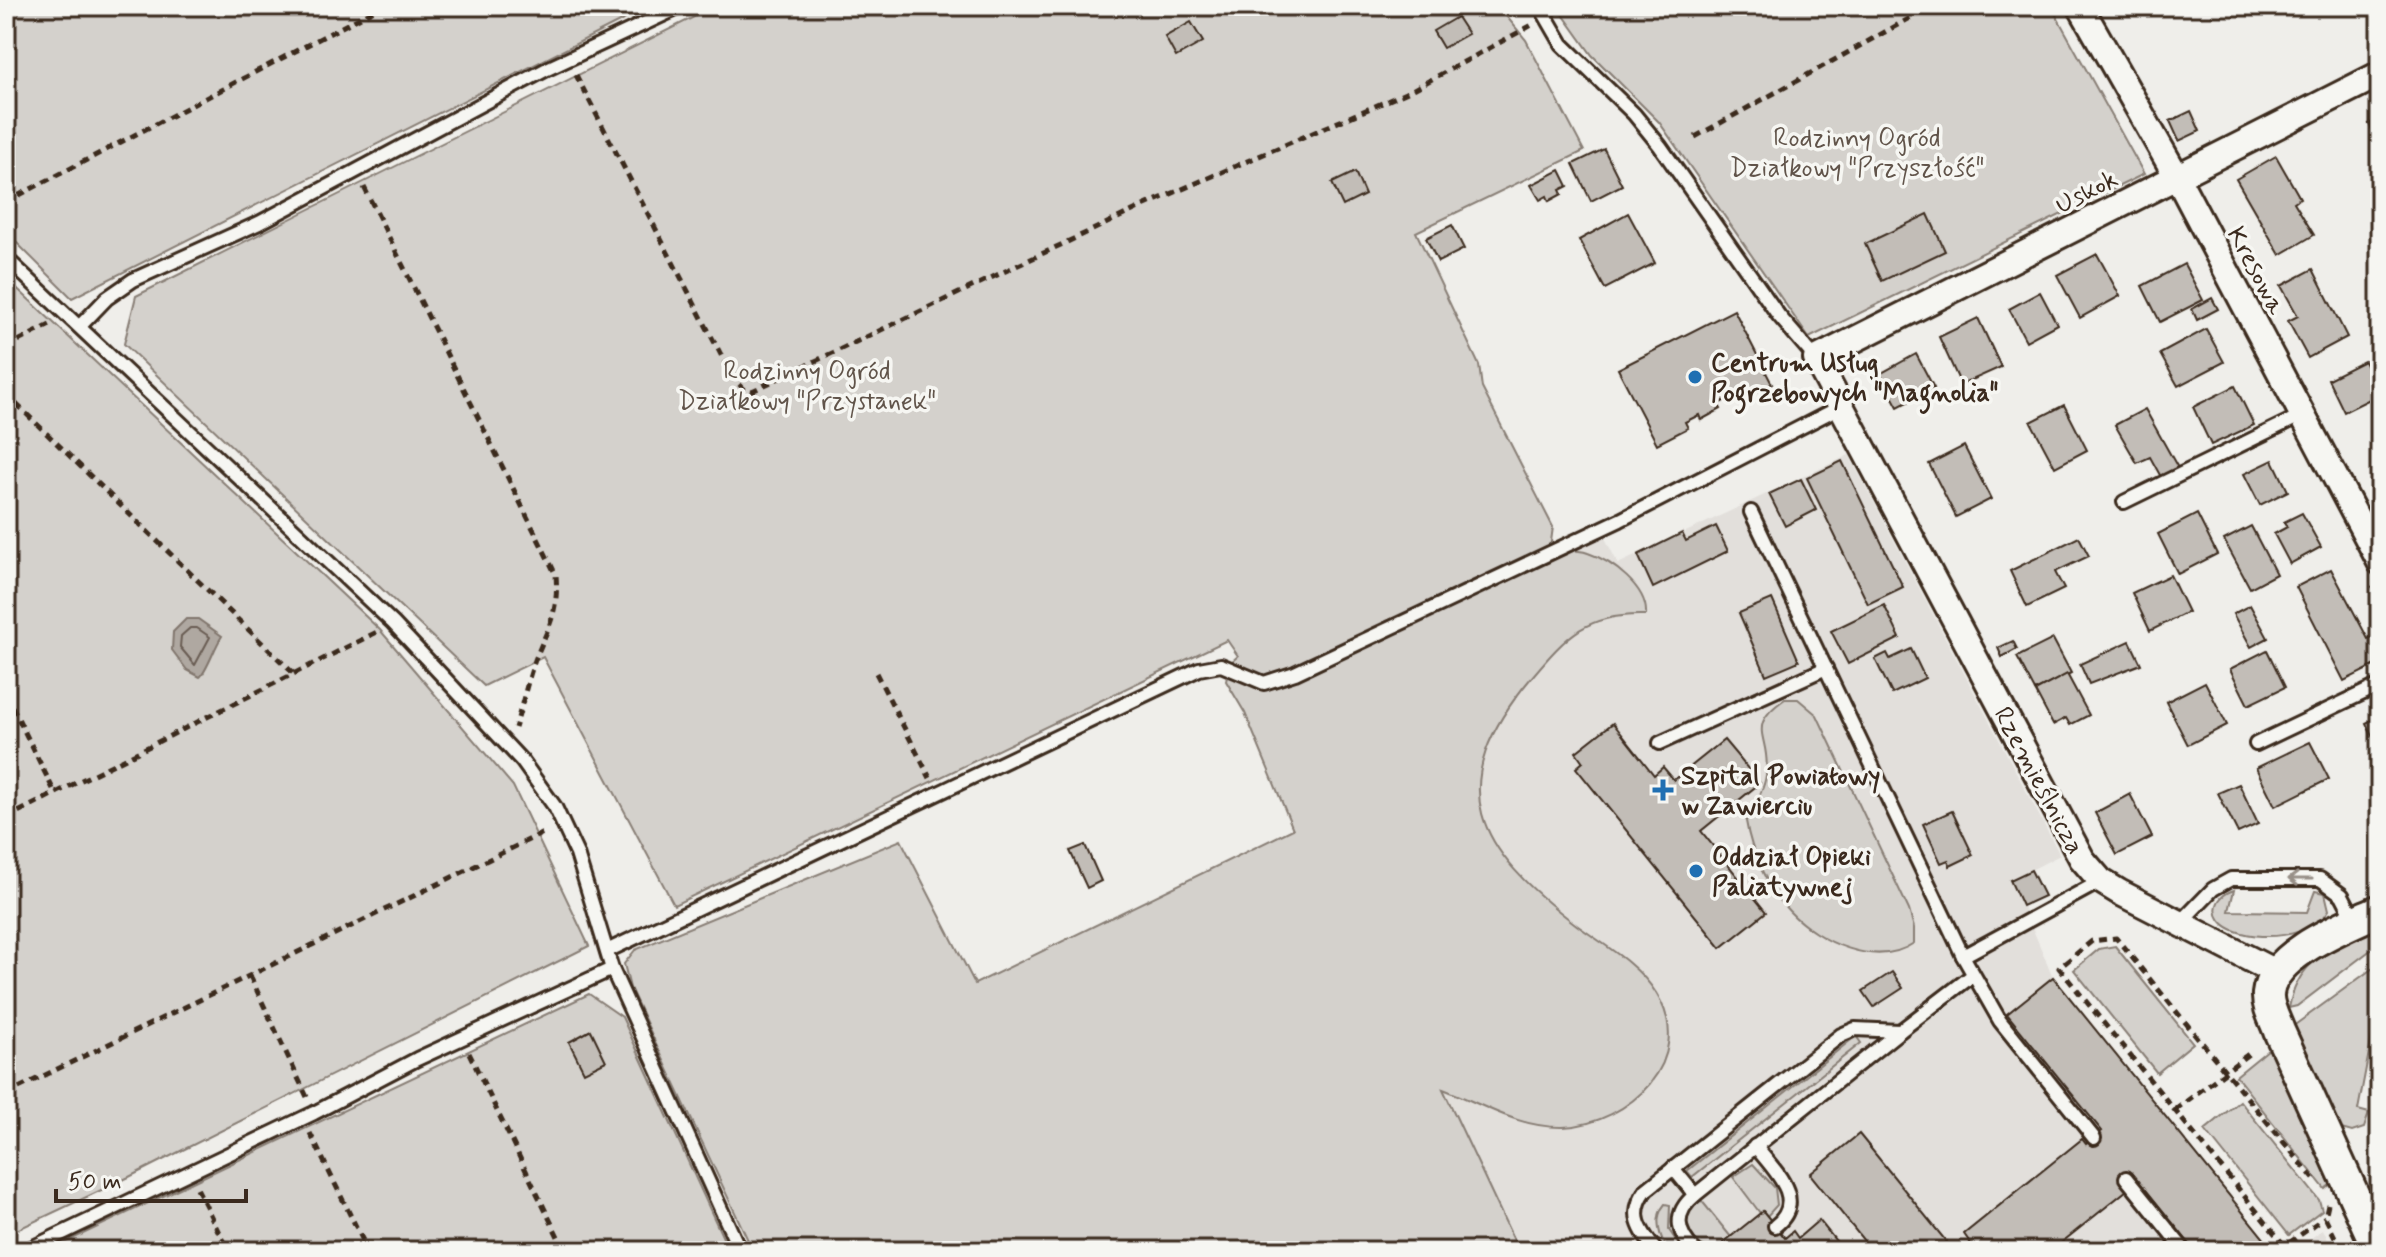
<svg xmlns="http://www.w3.org/2000/svg" width="2386" height="1257" viewBox="0 0 2386 1257" font-family="Mynerve,sans-serif">
  <style>
    .built { fill: #e2dfdb }
    .green { fill: #d4d1cc; stroke: #887e75; stroke-width: 2 }
    .water { fill: #afa8a1; stroke: #81766d; stroke-width: 2 }
    .lines { fill: none; stroke-linecap: round; stroke-linejoin: round }
    .shore { stroke: #695c52; stroke-width: 2 }
    .building { fill: #c2bdb7; stroke: #3b2a1e; stroke-width: 2 }
    .service-casing { stroke: #3b2a1e; stroke-width: 18 }
    .minor-casing { stroke: #3b2a1e; stroke-width: 30 }
    .tertiary-casing { stroke: #3b2a1e; stroke-width: 36 }
    .path { stroke: #3b2a1e; stroke-width: 5; stroke-dasharray: 8 6; stroke-linecap: butt }
    .service { stroke: #f6f6f2; stroke-width: 12 }
    .minor { stroke: #f6f6f2; stroke-width: 24 }
    .tertiary { stroke: #f6f6f2; stroke-width: 30 }
    .oneway { stroke: #989088 }
    .poi-dot { fill: #1f6fb2; stroke: #f6f6f2; stroke-width: 3 }
    .labels { text-anchor: middle; stroke-width: 7; stroke-linejoin: round; paint-order: stroke }
    .park-label { font-size: 26px; fill: #61544a; stroke: #f6f6f2 }
    .street-label { font-size: 26px; fill: #3b2a1e; stroke: #f6f6f2 }
    .poi-label { font-size: 26px; font-weight: bold; fill: #3b2a1e; stroke: #f6f6f2; text-anchor: start }
  </style>
  <rect width="100%" height="100%" fill="#efeeea"/>
  <filter id="ink" filterUnits="userSpaceOnUse"><feTurbulence type="fractalNoise" baseFrequency=".0125" numOctaves="2"/><feDisplacementMap in="SourceGraphic" scale="16" xChannelSelector="R" yChannelSelector="G"/><feConvolveMatrix kernelMatrix="1 2 1 2 8 2 1 2 1" color-interpolation-filters="sRGB"/></filter>
  <g filter="url(#ink)">
    <g class="built">
      <path d="M 1849,455 L 2060,855 L 2031,870 L 2044,895 L 2023,906 L 2053,977 L 2274,1251 L 1519,1251 L 1259,702 L 1604,536 L 1618,564 Z"/>
      <path d="M 2323,1229 L 2333,1251 L 2295,1251 Z"/>
    </g>
    <g class="green">
      <path d="M 6,6 L 651,6 L 72,298 L 6,232 Z"/>
      <path d="M 716,6 L 1498,6 L 1526,40 L 1584,151 L 1416,232 L 1479,365 L 1482,388 L 1553,527 L 1550,549 C 1562,551 1577,549 1588,553 C 1612,561 1648,588 1646,615 C 1587,613 1567,635 1531,678 C 1440,787 1476,849 1578,926 C 1604,945 1639,965 1656,993 C 1698,1059 1629,1124 1563,1127 C 1518,1128 1483,1104 1443,1089 L 1519,1251 L 753,1251 L 630,988 L 624,964 L 635,950 L 901,840 L 975,984 L 1293,829 L 1245,713 L 1226,681 L 1230,663 L 1238,656 L 1227,640 L 674,905 L 543,657 L 484,686 L 124,344 L 136,296 Z"/>
      <path d="M 1557,6 L 2051,6 L 2144,174 L 1809,338 L 1659,122 L 1592,55 Z"/>
      <path d="M 6,278 L 380,630 L 513,786 L 589,946 L 129,1177 L 6,1235 Z"/>
      <path d="M 1785,699 L 1798,699 L 1817,715 L 1909,910 L 1914,928 L 1914,943 C 1876,969 1818,942 1789,911 C 1767,888 1751,852 1746,821 C 1753,807 1764,791 1766,775 C 1772,736 1743,728 1785,699 Z"/>
      <path d="M 2234,890 L 2229,911 L 2307,912 L 2315,891 L 2325,893 L 2329,910 C 2313,938 2258,942 2231,929 C 2210,919 2212,897 2234,890 Z"/>
      <path d="M 2372,929 L 2380,932 L 2380,943 L 2297,1006 L 2289,1008 C 2298,958 2331,950 2372,929 Z"/>
      <path d="M 2115,946 L 2193,1043 L 2157,1073 L 2074,970 L 2099,949 Z"/>
      <path d="M 2380,963 L 2380,994 L 2358,1110 L 2369,1113 L 2364,1128 L 2352,1132 L 2341,1129 L 2292,1027 Z"/>
      <path d="M 589,994 L 622,1017 L 729,1251 L 47,1251 Z"/>
      <path d="M 1856,1036 L 1861,1043 L 1692,1177 L 1687,1171 Z"/>
      <path d="M 2269,1049 L 2331,1184 L 2325,1189 L 2236,1076 Z"/>
      <path d="M 2240,1101 L 2319,1200 L 2322,1210 L 2289,1235 L 2205,1130 Z"/>
      <path d="M 1753,1164 L 1775,1188 L 1777,1205 L 1767,1216 L 1763,1211 L 1760,1213 L 1733,1177 Z"/>
      <path d="M 1701,1200 L 1731,1237 L 1728,1249 C 1705,1255 1686,1238 1686,1215 L 1695,1201 Z"/>
      <path d="M 1665,1204 L 1670,1205 L 1669,1230 L 1683,1251 L 1669,1251 C 1659,1237 1653,1218 1665,1204 Z"/>
    </g>
    <path class="water" d="M 186,619 L 198,619 L 222,636 C 214,648 207,671 200,677 L 187,670 L 172,650 L 173,632 Z"/>
    <g class="lines">
      <path class="shore" d="M 190,628 L 197,628 L 210,637 L 195,665 L 180,647 L 181,636 Z"/>
    </g>
    <g class="building">
      <path d="M 1457,17 L 1468,34 L 1443,48 L 1433,31 Z"/>
      <path d="M 1191,22 L 1203,42 L 1176,57 L 1165,37 Z"/>
      <path d="M 2191,111 L 2200,131 L 2179,141 L 2170,121 Z"/>
      <path d="M 2380,118 L 2380,146 L 2369,124 Z"/>
      <path d="M 1604,149 L 1622,185 L 1591,201 L 1573,164 Z"/>
      <path d="M 2276,156 L 2300,198 L 2294,202 L 2314,235 L 2280,255 L 2236,179 Z"/>
      <path d="M 1560,170 L 1568,186 L 1560,190 L 1562,194 L 1549,201 L 1547,196 L 1540,200 L 1531,185 Z"/>
      <path d="M 1355,172 L 1365,195 L 1343,206 L 1332,183 Z"/>
      <path d="M 1628,213 L 1655,263 L 1605,289 L 1579,240 Z"/>
      <path d="M 1928,214 L 1945,251 L 1882,281 L 1865,244 Z"/>
      <path d="M 1452,225 L 1464,249 L 1438,262 L 1426,238 Z"/>
      <path d="M 2097,254 L 2120,296 L 2080,318 L 2057,275 Z"/>
      <path d="M 2184,264 L 2203,300 L 2160,322 L 2142,286 Z"/>
      <path d="M 2313,269 L 2347,337 L 2308,358 L 2288,321 L 2298,316 L 2281,286 Z"/>
      <path d="M 2040,292 L 2057,324 L 2026,341 L 2009,309 Z"/>
      <path d="M 2212,298 L 2218,309 L 2197,320 L 2192,309 Z"/>
      <path d="M 1734,310 L 1772,384 L 1741,400 L 1738,394 L 1718,404 L 1721,409 L 1701,420 L 1699,415 L 1685,422 L 1688,428 L 1657,444 L 1618,369 Z"/>
      <path d="M 1978,318 L 2001,367 L 1961,385 L 1939,337 Z"/>
      <path d="M 2206,329 L 2224,362 L 2178,386 L 2160,354 Z"/>
      <path d="M 1916,354 L 1934,388 L 1898,407 L 1880,374 Z"/>
      <path d="M 2364,361 L 2380,394 L 2344,412 L 2328,379 Z"/>
      <path d="M 2235,386 L 2254,425 L 2211,445 L 2193,407 Z"/>
      <path d="M 2064,405 L 2087,450 L 2055,467 L 2031,422 Z"/>
      <path d="M 2145,409 L 2178,468 L 2161,477 L 2150,457 L 2137,463 L 2115,425 Z"/>
      <path d="M 1964,446 L 1991,499 L 1956,517 L 1929,464 Z"/>
      <path d="M 2273,460 L 2288,491 L 2260,505 L 2244,474 Z"/>
      <path d="M 1842,461 L 1903,587 L 1868,604 L 1807,478 Z"/>
      <path d="M 1801,479 L 1816,510 L 1785,526 L 1769,494 Z"/>
      <path d="M 2302,513 L 2321,547 L 2290,564 L 2274,534 L 2287,527 L 2284,522 Z"/>
      <path d="M 2197,514 L 2217,554 L 2178,574 L 2158,534 Z"/>
      <path d="M 1716,526 L 1728,551 L 1653,588 L 1638,555 L 1682,533 L 1686,541 Z"/>
      <path d="M 2251,526 L 2276,574 L 2250,588 L 2224,540 Z"/>
      <path d="M 2079,537 L 2089,556 L 2055,572 L 2064,589 L 2027,607 L 2010,571 Z"/>
      <path d="M 2331,569 L 2368,639 L 2378,634 L 2380,638 L 2380,663 L 2344,681 L 2296,587 Z"/>
      <path d="M 2170,575 L 2188,612 L 2150,631 L 2132,593 Z"/>
      <path d="M 1772,599 L 1799,661 L 1766,675 L 1739,613 Z"/>
      <path d="M 1884,605 L 1900,638 L 1848,664 L 1831,631 Z"/>
      <path d="M 2250,605 L 2268,638 L 2251,647 L 2233,614 Z"/>
      <path d="M 2053,639 L 2071,673 L 2035,691 L 2017,657 Z"/>
      <path d="M 2013,641 L 2017,649 L 2002,657 L 1998,648 Z"/>
      <path d="M 2130,641 L 2141,664 L 2089,684 L 2080,664 Z"/>
      <path d="M 1911,649 L 1925,678 L 1892,694 L 1875,659 L 1887,653 L 1890,659 Z"/>
      <path d="M 2267,650 L 2285,687 L 2248,705 L 2230,669 Z"/>
      <path d="M 2067,674 L 2089,715 L 2070,725 L 2066,718 L 2053,725 L 2035,691 Z"/>
      <path d="M 2205,682 L 2227,725 L 2188,745 L 2166,702 Z"/>
      <path d="M 2380,716 L 2380,752 L 2366,723 Z"/>
      <path d="M 1613,723 L 1654,775 L 1663,767 L 1674,780 L 1724,740 L 1760,783 L 1701,831 L 1766,912 L 1721,948 L 1576,768 L 1583,762 L 1576,752 Z"/>
      <path d="M 2310,742 L 2329,779 L 2275,806 L 2256,768 Z"/>
      <path d="M 2239,784 L 2258,824 L 2238,833 L 2218,793 Z"/>
      <path d="M 2130,794 L 2152,837 L 2117,855 L 2095,813 Z"/>
      <path d="M 1952,811 L 1973,855 L 1950,866 L 1948,860 L 1941,863 L 1923,824 Z"/>
      <path d="M 1085,845 L 1101,881 L 1087,888 L 1070,851 Z"/>
      <path d="M 2031,870 L 2044,896 L 2022,906 L 2010,880 Z"/>
      <path d="M 1892,972 L 1903,988 L 1874,1007 L 1863,991 Z"/>
      <path d="M 2053,977 L 2274,1251 L 2195,1251 L 2132,1173 L 2121,1182 L 2127,1190 L 2051,1251 L 1962,1251 L 1971,1244 L 1964,1234 L 2082,1139 L 2086,1144 L 2102,1131 L 2007,1014 Z"/>
      <path d="M 591,1030 L 606,1061 L 584,1072 L 569,1042 Z"/>
      <path d="M 1859,1134 L 1954,1251 L 1872,1251 L 1810,1174 Z"/>
      <path d="M 1763,1211 L 1785,1238 L 1793,1231 L 1798,1238 L 1819,1220 L 1844,1251 L 1729,1251 L 1723,1243 Z"/>
    </g>
    <g class="lines">
      <g class="service-casing">
        <g id="service">
          <path d="M 1540,6 L 1562,44 L 1634,114 L 1660,146 L 1779,316 L 1816,359"/>
          <path d="M 6,258 L 393,623 L 522,761 L 555,807 L 577,854 L 612,969 L 740,1251"/>
          <path d="M 80,326 L 107,298 L 133,280 L 259,223 L 547,69 L 682,6"/>
          <path d="M 2124,502 L 2302,415"/>
          <path d="M 1751,512 L 1963,956 L 2000,1021 L 2094,1138"/>
          <path d="M 1660,743 L 1826,668"/>
          <path d="M 2256,744 L 2380,685"/>
          <path d="M 2181,922 L 2213,889 L 2231,879 L 2320,879 L 2342,895 L 2356,922"/>
          <path d="M 607,951 L 1199,669 L 1221,665 L 1264,683 L 1295,673 L 1620,520 L 1844,405"/>
          <path d="M 1963,956 L 2101,881"/>
          <path d="M 1755,1146 C 1774,1170 1808,1200 1775,1226"/>
          <path d="M 1673,1168 L 1695,1195 L 1900,1031"/>
          <path d="M 2126,1178 L 2185,1251"/>
          <path d="M 1695,1195 C 1673,1213 1676,1232 1695,1251"/>
          <path d="M 25,1251 L 314,1113 L 417,1059 L 612,969"/>
          <path d="M 1656,1251 C 1640,1230 1628,1214 1646,1190 L 1841,1035 L 1855,1029 L 1900,1031 L 1973,975"/>
        </g>
      </g>
      <g class="minor-casing">
        <g id="minor">
          <path d="M 2080,6 L 2177,177 L 2380,562"/>
          <path d="M 2277,973 L 2119,892 L 2101,881 L 2082,859 L 1816,359 L 2380,74"/>
        </g>
      </g>
      <g class="tertiary-casing">
        <path id="tertiary" d="M 2379,1251 L 2279,1031 C 2275,1020 2267,1006 2268,994 C 2272,953 2348,925 2380,910"/>
      </g>
      <g class="path">
        <path d="M 576,75 L 733,378 L 745,390 L 752,391 L 1143,206 L 1410,91 L 1534,24"/>
        <path d="M 1695,137 L 1932,6"/>
        <path d="M 364,187 L 556,575 C 559,613 548,627 535,660 C 527,682 522,706 515,728"/>
        <path d="M 6,202 L 382,6"/>
        <path d="M 6,347 L 50,325"/>
        <path d="M 6,394 L 294,674"/>
        <path d="M 2373,585 L 2380,598"/>
        <path d="M 876,673 L 930,778"/>
        <path d="M 6,694 L 55,793"/>
        <path d="M 6,818 L 377,632"/>
        <path d="M 250,976 L 307,1097"/>
        <path d="M 469,1053 L 565,1251"/>
        <path d="M 6,1094 L 547,831"/>
        <path d="M 2175,1110 L 2251,1052"/>
        <path d="M 310,1133 L 368,1251"/>
        <path d="M 2314,1179 L 2116,938 L 2092,941 L 2059,968 L 2285,1246 L 2325,1217"/>
        <path d="M 197,1188 L 228,1251"/>
        <path d="M 2328,1204 L 2325,1217 L 2342,1251"/>
      </g>
      <use href="#service" class="service"/>
      <use href="#minor" class="minor"/>
      <use href="#tertiary" class="tertiary"/>
    </g>
    <defs><path id="oneway-shaft" d="M-6 0H5M1.5-3L5.5 0L1.5 3" fill="none" stroke-width="1.6" stroke-linecap="round" stroke-linejoin="round" transform="scale(2)"/></defs>
    <use class="oneway" href="#oneway-shaft" transform="translate(2300 879) rotate(180)"/>
  </g>
  <g class="poi-dot">
    <circle cx="1695" cy="377" r="8"/>
    <path d="M1659 778h8v8h8v8h-8v8h-8v-8h-8v-8h8z"/>
    <circle cx="1696" cy="871" r="8"/>
  </g>
  <g class="labels">
    <g class="park-label">
      <text x="1857" y="146">Rodzinny Ogród<tspan x="1857" dy="30">Działkowy "Przyszłość"</tspan></text>
      <text x="807" y="379">Rodzinny Ogród<tspan x="807" dy="30">Działkowy "Przystanek"</tspan></text>
    </g>
    <g class="street-label">
      <text transform="translate(2086 191) rotate(-27)" y="9">Uskok</text>
      <text transform="translate(2257 270) rotate(62)" y="9">Kresowa</text>
      <text transform="translate(2040 780) rotate(62)" y="9">Rzemieślnicza</text>
    </g>
    <g class="poi-label">
      <text x="1711" y="371">Centrum Usług<tspan x="1711" dy="30">Pogrzebowych "Magnolia"</tspan></text>
      <text x="1681" y="784">Szpital Powiatowy<tspan x="1681" dy="30">w Zawierciu</tspan></text>
      <text x="1712" y="865">Oddział Opieki<tspan x="1712" dy="30">Paliatywnej</tspan></text>
    </g>
  </g>
  <rect width="2386" height="1257" fill="none" stroke="#f6f6f2" stroke-width="32"/>
  <rect x="16" y="16" width="2354" height="1225" fill="none" stroke="#3b2a1e" stroke-width="3" filter="url(#ink)"/>
  <path d="M56 1189v12h190v-12" fill="none" stroke="#3b2a1e" stroke-width="4"/>
  <text x="68" y="1189" font-size="24" fill="#3b2a1e" stroke="#f6f6f2" stroke-width="6" paint-order="stroke">50 m</text>
</svg>
